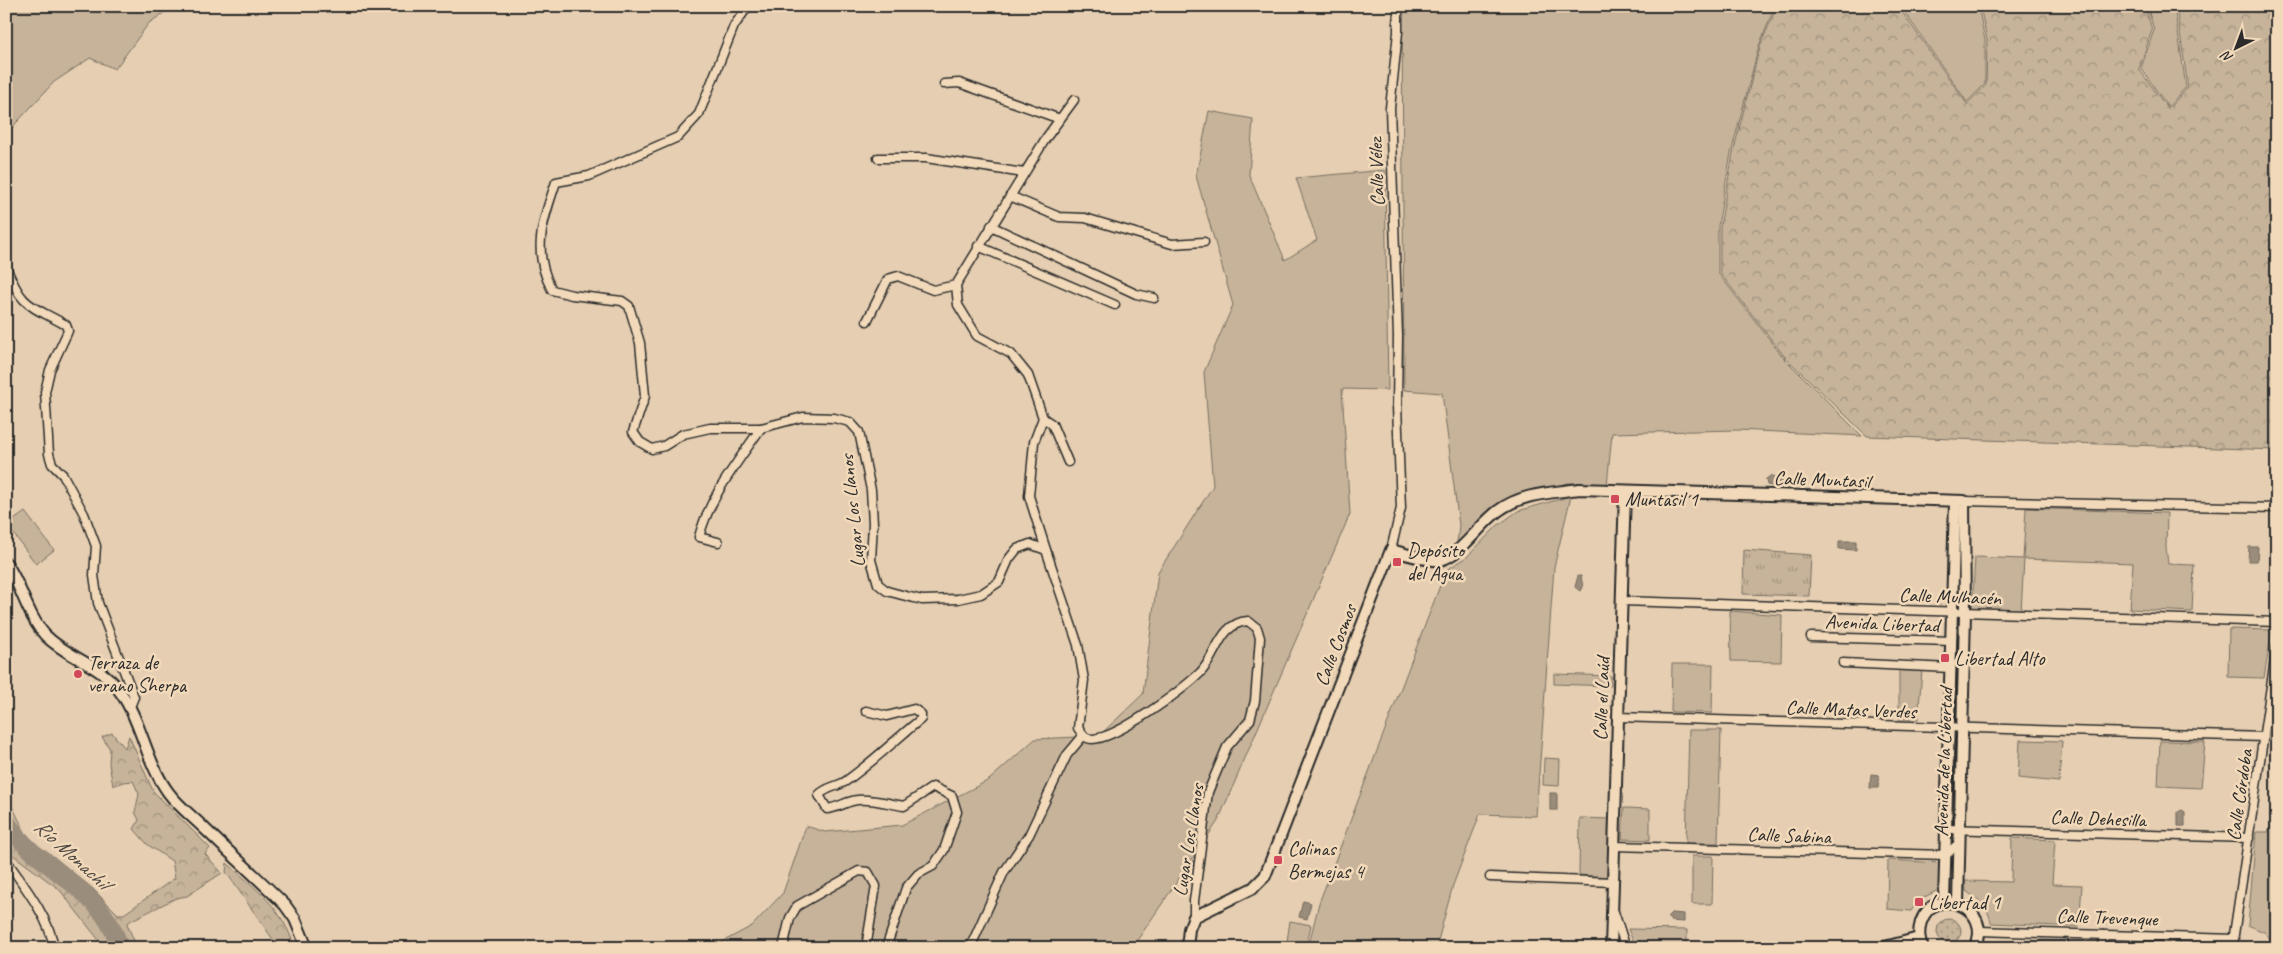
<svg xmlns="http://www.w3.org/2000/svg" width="2283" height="954" viewBox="0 0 2283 954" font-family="Caveat,sans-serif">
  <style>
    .grass { fill: #c6b39a; stroke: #786f62 }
    .forest { fill: url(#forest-crowns); stroke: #786f62 }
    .park { fill: url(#park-tufts); stroke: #786f62 }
    .garden { fill: url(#garden-dots); stroke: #786f62 }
    .water { fill: #9b8d7b; stroke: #6e665b }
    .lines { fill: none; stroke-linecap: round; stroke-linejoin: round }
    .river { stroke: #9b8d7b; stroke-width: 18 }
    .minor-casing { stroke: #2b2b2b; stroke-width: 11 }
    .tertiary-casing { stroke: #2b2b2b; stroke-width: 14 }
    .minor { stroke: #f1d9b9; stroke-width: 8 }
    .tertiary { stroke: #f1d9b9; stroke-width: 10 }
    .poi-dot { fill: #d1495b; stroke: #f1d9b9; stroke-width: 2 }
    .labels { text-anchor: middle; stroke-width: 5; stroke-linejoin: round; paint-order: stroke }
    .street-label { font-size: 20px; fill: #2b2b2b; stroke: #f1d9b9 }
    .poi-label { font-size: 20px; fill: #2b2b2b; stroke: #f1d9b9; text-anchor: start }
    .water-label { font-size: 21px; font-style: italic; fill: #4d4843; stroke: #f1d9b9 }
  </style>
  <defs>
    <pattern id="forest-crowns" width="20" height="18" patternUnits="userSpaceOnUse" patternTransform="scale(1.25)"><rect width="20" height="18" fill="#c6b39a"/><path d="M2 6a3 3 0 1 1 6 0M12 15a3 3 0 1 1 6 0" fill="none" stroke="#a1927e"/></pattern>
    <pattern id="park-tufts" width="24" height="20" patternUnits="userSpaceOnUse" patternTransform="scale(1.25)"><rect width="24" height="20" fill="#c6b39a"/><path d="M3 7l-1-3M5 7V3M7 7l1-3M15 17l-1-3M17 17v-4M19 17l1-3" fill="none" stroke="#a1927e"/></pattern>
    <pattern id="garden-dots" width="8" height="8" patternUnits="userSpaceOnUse" patternTransform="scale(1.25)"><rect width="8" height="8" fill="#c6b39a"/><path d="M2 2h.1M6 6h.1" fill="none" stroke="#a1927e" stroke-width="1.8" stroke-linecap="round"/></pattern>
  </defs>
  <rect width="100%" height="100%" fill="#e5ceb1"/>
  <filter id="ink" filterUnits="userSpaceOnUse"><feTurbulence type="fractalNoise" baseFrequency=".02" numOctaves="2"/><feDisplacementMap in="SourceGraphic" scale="10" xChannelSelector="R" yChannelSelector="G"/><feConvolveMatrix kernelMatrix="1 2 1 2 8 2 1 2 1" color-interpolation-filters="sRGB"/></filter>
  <g filter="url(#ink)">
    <g class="grass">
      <path d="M 6,6 L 174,6 L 149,23 L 115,69 L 90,58 L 54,82 L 6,134 Z"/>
      <path d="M 1402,6 L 1775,6 L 1759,46 L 1731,153 L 1718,226 L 1718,273 L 1784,358 L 1862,436 L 1737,430 L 1612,433 L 1607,486 L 1568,483 L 1506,501 L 1486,513 L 1457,544 L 1459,525 L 1442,393 L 1404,390 Z"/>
      <path d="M 1893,6 L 1978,6 L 1985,40 L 1985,84 L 1967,102 L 1903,10 Z"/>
      <path d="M 2147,6 L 2174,6 L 2186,87 L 2168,107 L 2141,68 L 2154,30 Z"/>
      <path d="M 1209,111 L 1253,119 L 1249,175 L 1285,260 L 1317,240 L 1296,178 L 1385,170 L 1388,390 L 1342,389 L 1350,514 L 1218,821 L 1132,948 L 711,948 L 752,926 L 783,893 L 806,826 L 825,832 L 902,825 L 989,780 L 1035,739 L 1099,736 L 1143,694 L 1158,572 L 1213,486 L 1204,372 L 1233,305 L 1196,176 Z"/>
      <path d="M 1571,496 L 1554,567 L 1536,816 L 1480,814 L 1453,885 L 1436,948 L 1308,948 L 1319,903 L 1446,570 L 1466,558 L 1497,526 L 1518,511 Z"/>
      <path d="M 2026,508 L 2167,513 L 2166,548 L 2168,564 L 2194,565 L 2192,612 L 2130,609 L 2133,563 L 2024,559 L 2021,611 L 1972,610 L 1975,557 L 2023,559 Z"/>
      <path d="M 25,512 L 54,550 L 36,564 L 7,525 Z"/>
      <path d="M 1730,611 L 1782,615 L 1781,662 L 1731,661 Z"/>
      <path d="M 2229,629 L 2272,630 L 2264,678 L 2228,677 Z"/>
      <path d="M 1672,664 L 1713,664 L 1712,713 L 1671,712 Z"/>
      <path d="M 1899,668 L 1922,670 L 1918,719 L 1899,719 Z"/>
      <path d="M 1554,674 L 1611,676 L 1611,686 L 1554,684 Z"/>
      <path d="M 1689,730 L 1721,730 L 1718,843 L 1686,843 Z"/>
      <path d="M 2020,740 L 2062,741 L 2059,782 L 2018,778 Z"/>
      <path d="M 2160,741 L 2205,742 L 2201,788 L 2158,786 Z"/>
      <path d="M 1544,758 L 1560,759 L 1559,786 L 1543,785 Z"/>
      <path d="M 1624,808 L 1650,809 L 1650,840 L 1622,839 Z"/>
      <path d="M 2277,811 L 2277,948 L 2276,948 L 2266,933 L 2248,925 L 2256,832 L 2268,832 Z"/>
      <path d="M 1580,818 L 1610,819 L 1609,877 L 1579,875 Z"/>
      <path d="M 2012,838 L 2055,840 L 2052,884 L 2082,885 L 2079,927 L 1991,923 C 1989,907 1978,900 1966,891 L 1965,881 L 2011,882 Z"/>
      <path d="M 1692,856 L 1713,856 L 1712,904 L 1692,904 Z"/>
      <path d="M 1888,860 L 1941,863 L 1938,890 L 1919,900 L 1911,911 L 1887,909 Z"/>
      <path d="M 1290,921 L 1311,925 L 1306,948 L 1286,948 Z"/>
      <path d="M 1628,929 L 1687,930 L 1687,948 L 1636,948 Z"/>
      <path d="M 2040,940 L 2069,941 L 2068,948 L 2040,948 Z"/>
      <path d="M 2108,943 L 2169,943 L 2168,948 L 2107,948 Z"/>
    </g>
    <g class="forest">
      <path d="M 1777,6 L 1861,6 L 1863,10 L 1888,6 L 1902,12 L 1967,104 L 1986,85 L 1987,40 L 1980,6 L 2145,6 L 2152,30 L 2139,69 L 2168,109 L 2188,87 L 2176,6 L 2277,6 L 2277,450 L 1867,436 L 1785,357 L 1720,273 L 1720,227 L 1733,153 L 1760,46 Z"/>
      <path d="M 112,733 L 125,748 L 129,736 L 153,791 L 210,848 L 205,854 L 222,873 L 187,896 L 176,898 L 130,921 L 127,924 L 137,948 L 105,948 L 59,889 L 9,852 L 6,847 L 6,794 L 25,832 L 36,845 L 48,852 L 92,888 L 118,914 L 124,914 L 175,878 L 172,861 L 148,845 L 134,829 L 139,820 L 135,812 L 139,794 L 133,781 L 123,782 L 113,786 L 109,764 L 110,749 L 102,737 Z"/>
      <path d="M 227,863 C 258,891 282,907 295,948 L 279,948 L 226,872 Z"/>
    </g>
    <path class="park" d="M 1744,550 L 1811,555 L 1809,596 L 1743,594 Z"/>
    <circle class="garden" cx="1949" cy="931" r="12"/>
    <g class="water">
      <path d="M 1772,475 L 1777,480 L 1783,479 L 1783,485 L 1779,486 L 1777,483 L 1773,486 L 1767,485 L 1766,479 Z"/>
      <path d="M 1839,541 L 1856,541 L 1856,550 L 1839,549 Z"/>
      <path d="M 2249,547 L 2258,547 L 2257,561 L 2248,561 Z"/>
      <path d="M 1578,576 L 1581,576 L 1583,588 L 1580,591 L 1575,587 Z"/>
      <path d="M 1871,774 L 1879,775 L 1878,788 L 1870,788 Z"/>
      <rect x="1550" y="793" width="7" height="17"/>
      <path d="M 2182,810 L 2185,812 L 2185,826 L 2178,826 L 2178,812 Z"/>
      <path d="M 1303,901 L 1311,903 L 1307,919 L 1299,917 Z"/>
      <path d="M 1671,913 L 1684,914 L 1684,922 L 1671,921 L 1667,917 Z"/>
    </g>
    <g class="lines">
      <path class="river" d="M 6,821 C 39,873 102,885 120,948"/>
      <g class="minor-casing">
        <g id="minor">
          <path d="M 748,6 L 734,26 L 699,114 L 678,137 L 589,176 L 556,182 C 543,221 531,251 552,290 L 572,295 L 622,301 L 629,306 L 640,343 L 645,396 L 633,432 L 640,442 L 652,449 L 664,446 L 683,434 L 710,428 L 761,428 L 803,417 L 834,418 L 850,422 L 859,432 L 871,490 L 873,523 L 871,560 L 878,584 L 887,591 L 902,595 L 922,600 L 958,599 L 981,594 L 999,582 L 1009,559 L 1017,549 L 1030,544 L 1046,550 L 1078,645 L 1084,680 L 1078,728 C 1082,734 1085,739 1092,739 C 1117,739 1182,690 1200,673 C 1217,656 1219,623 1248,621 L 1257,628 L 1260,638 L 1255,701 L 1250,720 L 1227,747 L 1208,792 L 1194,901 L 1194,917"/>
          <path d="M 944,84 L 959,83 L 1060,119"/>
          <path d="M 878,158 L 926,158 L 1024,173"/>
          <path d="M 1010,196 L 1059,217 L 1085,218 L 1172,244 L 1204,242"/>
          <path d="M 991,226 L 1136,294 L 1154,298"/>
          <path d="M 978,246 L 1115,305"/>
          <path d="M 6,267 C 23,309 29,304 66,325 L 68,331 L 50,370 L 45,392 L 49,454 L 52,464 L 63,475 L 84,514 L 96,546 L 94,575 L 98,603 L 134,697 L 130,707"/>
          <path d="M 867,321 L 888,279 L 898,276 L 933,290 L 956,285"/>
          <path d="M 1043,418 L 1052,424 L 1068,462"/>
          <path d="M 1964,501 L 2277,508"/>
          <path d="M 718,542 L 699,537 C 710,496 737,463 761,428"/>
          <path d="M 1046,550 L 1029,496 L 1034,442 L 1043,418 L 1028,375 L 1011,354 L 977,336 L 958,305 L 956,285 L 1046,138 L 1074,100"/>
          <path d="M 1391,550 L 1401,508 L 1397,406 L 1398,336 L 1390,108 L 1398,32 L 1398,6"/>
          <path d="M 1622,601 L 2277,622"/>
          <path d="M 1811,637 L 1952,641"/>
          <path d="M 1843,663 L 1951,668"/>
          <path d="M 866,711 L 887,716 L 914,709 L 921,714 L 921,719 C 896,739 873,762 846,781 C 837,787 826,787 819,795 L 827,809 C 838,808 847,801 857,800 C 872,798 889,804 904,806 L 933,787 L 952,796 L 957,812 L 944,850 L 933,866 L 918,874 L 906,888 L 886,948"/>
          <path d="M 1618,717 L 2264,737"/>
          <path d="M 1947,829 L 2249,838"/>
          <path d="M 1614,846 L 1946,855 L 1958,844"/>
          <path d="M 6,860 C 23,884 50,919 54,948"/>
          <path d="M 1490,877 L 1613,882"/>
          <path d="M 1614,912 L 1626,948"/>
          <path d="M 1980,931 L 2234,939"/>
          <path d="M 6,940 L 7,948"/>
          <path d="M 783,948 L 790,918 L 797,906 L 859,871 L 868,872 L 876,886 L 866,948"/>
          <path d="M 970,948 L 1004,872 L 1029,835 L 1067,755 L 1083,736"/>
          <path d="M 2102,948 L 2104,935"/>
          <path d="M 2232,948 L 2277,646"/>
        </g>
      </g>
      <g class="tertiary-casing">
        <g id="tertiary">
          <path d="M 6,563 C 22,586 27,616 46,636 C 69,659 103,665 121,693 C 142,723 146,762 168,792 C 178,806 193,817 205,829 C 232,855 259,879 285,905 L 295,919 L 307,948"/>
          <path d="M 1944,902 L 1955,501"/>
          <path d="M 1187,948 L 1189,929 L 1194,917 L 1253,888 L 1265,876 L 1391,550 C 1403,553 1429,562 1440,560 C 1460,556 1481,523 1498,511 C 1522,493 1551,493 1579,489 L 1964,501 L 1965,613 L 1958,903"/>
          <path d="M 1611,948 L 1625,491"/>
          <path d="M 1881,948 L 1919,938"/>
          <path d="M 1923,948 C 1919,940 1918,931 1921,922 C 1934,883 1995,907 1975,948"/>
        </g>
      </g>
      <use href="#minor" class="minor"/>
      <use href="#tertiary" class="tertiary"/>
    </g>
  </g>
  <g class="poi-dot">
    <rect x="1610" y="494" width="10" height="10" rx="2.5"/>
    <rect x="1392" y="557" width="10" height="10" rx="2.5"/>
    <rect x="1940" y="653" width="10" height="10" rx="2.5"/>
    <circle cx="78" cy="674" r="5"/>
    <rect x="1273" y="855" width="10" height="10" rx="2.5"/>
    <rect x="1914" y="897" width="10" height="10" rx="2.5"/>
  </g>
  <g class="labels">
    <g class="street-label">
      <text transform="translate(1376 172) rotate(-92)" y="7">Calle Vélez</text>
      <text transform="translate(1822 479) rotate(2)" y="7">Calle Muntasil</text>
      <text transform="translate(852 511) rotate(-96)" y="7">Lugar Los Llanos</text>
      <text transform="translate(1950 596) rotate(2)" y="7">Calle Mulhacén</text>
      <text transform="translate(1882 623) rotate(2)" y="7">Avenida Libertad</text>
      <text transform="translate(1335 645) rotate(-69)" y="7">Calle Cosmos</text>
      <text transform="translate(1601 699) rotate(-88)" y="7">Calle el Laúd</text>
      <text transform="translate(1851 709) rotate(2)" y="7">Calle Matas Verdes</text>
      <text transform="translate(1943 762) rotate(-88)" y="7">Avenida de la Libertad</text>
      <text transform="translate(2239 795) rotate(-82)" y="7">Calle Córdoba</text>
      <text transform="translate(2098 818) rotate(2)" y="7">Calle Dehesilla</text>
      <text transform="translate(1789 835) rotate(2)" y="7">Calle Sabina</text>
      <text transform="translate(1188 840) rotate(-81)" y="7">Lugar Los Llanos</text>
      <text transform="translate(2107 917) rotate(2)" y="7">Calle Trevenque</text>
    </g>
    <g class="poi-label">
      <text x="1625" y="506">Muntasil 1</text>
      <text x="1407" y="557">Depósito<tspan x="1407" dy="23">del Agua</tspan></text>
      <text x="1955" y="665">Libertad Alto</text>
      <text x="88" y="669">Terraza de<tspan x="88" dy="23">verano Sherpa</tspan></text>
      <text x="1288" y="855">Colinas<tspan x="1288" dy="23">Bermejas 4</tspan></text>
      <text x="1929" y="909">Libertad 1</text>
    </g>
    <g class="water-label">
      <text transform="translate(72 854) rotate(42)" y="7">Río Monachil</text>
    </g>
  </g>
  <rect width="2283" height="954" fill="none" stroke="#f1d9b9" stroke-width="25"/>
  <rect x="12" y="12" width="2258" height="929" fill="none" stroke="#2b2b2b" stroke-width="2" filter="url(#ink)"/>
  <g transform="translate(2236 48) rotate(222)" stroke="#f1d9b9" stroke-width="4" paint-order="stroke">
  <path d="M0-4L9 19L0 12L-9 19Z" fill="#2b2b2b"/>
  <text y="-8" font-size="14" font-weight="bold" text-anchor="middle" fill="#2b2b2b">N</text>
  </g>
</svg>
